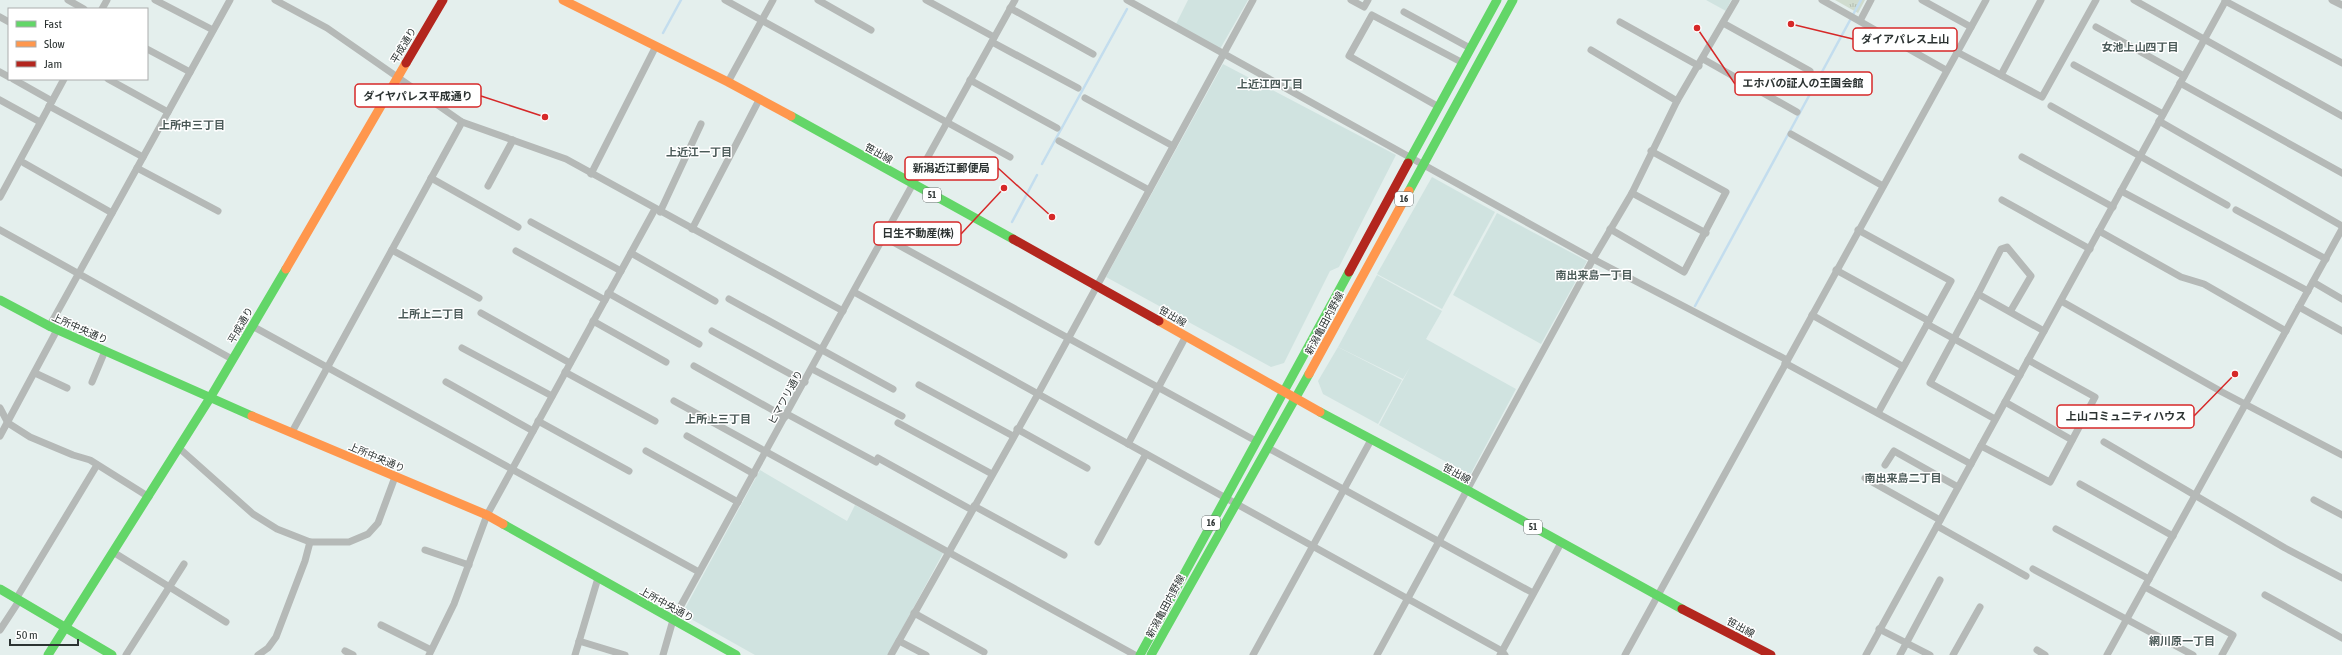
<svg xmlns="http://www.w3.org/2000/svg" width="2342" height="655" viewBox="0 0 2342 655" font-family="'Asap Condensed','Noto Sans JP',sans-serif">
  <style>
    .built { fill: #d0e3e0 }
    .grass { fill: url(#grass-tufts) }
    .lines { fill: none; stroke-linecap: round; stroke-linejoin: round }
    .stream { stroke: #c3ddee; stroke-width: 2.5 }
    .street { stroke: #b5b9b7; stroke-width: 7 }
    .fast { stroke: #63d668; stroke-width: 9 }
    .slow { stroke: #ff974d; stroke-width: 9 }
    .jam { stroke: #b3261e; stroke-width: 9 }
    .labels { text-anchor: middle; stroke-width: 3; stroke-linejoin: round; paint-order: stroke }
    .shield { fill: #fff; stroke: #6b7070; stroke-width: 1 }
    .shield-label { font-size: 9px; font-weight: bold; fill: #2c3332 }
    .street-label { font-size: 10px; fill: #2c3332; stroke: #fff }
    .neighbourhood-label { font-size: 11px; font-weight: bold; fill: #4b5a58; stroke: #fff }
    .leader { fill: none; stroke: #d62828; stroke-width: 1.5 }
    .callout-dot { fill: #d62828; stroke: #fff; stroke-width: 1.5 }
    .callout { fill: #fff; stroke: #d62828; stroke-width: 1.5 }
    .callout-label { font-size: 11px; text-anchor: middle; font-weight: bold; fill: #2c3332 }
  </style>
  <defs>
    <pattern id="grass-tufts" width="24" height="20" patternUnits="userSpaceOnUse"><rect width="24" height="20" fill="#d0dccf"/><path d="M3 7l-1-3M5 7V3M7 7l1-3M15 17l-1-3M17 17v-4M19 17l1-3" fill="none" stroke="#b3bdb2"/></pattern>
  </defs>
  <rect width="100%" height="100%" fill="#e4efed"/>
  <g class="built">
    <path d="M 1188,0 L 1248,0 L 1220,49 L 1176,24 Z"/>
    <path d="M 1706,0 L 1731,0 L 1726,11 Z"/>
    <path d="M 1223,64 L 1396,155 L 1339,267 L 1330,271 L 1284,363 L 1271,367 L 1106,277 Z"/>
    <path d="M 1432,177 L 1495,212 L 1442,309 L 1377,274 Z"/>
    <path d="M 1497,213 L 1587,261 L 1541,344 L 1453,295 Z"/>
    <path d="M 1377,275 L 1442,311 L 1426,339 L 1516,389 L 1470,475 L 1379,425 L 1410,367 L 1403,379 L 1338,347 Z"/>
    <path d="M 1338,347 L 1402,380 L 1378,424 L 1323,394 L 1318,381 Z"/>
    <path d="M 760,470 L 847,521 L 855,505 L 943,553 L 888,655 L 755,655 L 682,614 Z"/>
  </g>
  <path class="grass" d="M 1835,0 L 1865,0 L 1858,13 Z"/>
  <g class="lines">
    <g class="stream">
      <path d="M 663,33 L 681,0"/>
      <path d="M 1042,164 L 1127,9"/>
      <path d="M 1012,222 L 1037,175"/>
      <path d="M 1695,306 L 1861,0"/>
    </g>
    <g class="street">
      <path d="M 68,0 L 84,9"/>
      <path d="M 155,0 L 213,30"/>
      <path d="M 275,0 L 327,28 L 462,122 L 566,159 L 843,311"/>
      <path d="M 725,0 L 1010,157"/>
      <path d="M 818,0 L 871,30"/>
      <path d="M 926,0 L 994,37"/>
      <path d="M 1127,0 L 1593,259 L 1787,360"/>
      <path d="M 1351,0 L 1364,7 L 1368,0"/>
      <path d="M 1822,0 L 1946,70"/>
      <path d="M 1922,0 L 1971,27"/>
      <path d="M 2134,0 L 2342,116"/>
      <path d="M 2332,0 L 2342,5"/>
      <path d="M 2225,1 L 2342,63"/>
      <path d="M 1010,8 L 1093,54"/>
      <path d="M 102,9 L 107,0"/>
      <path d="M 1404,12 L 1470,48"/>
      <path d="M 0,17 L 9,22"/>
      <path d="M 1860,21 L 1871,0"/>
      <path d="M 1620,22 L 1699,66"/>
      <path d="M 1723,23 L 1810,71"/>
      <path d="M 2096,27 L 2184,76"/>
      <path d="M 992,42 L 1078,88"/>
      <path d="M 147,49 L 190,72"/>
      <path d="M 1591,50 L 1677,101"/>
      <path d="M 1957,52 L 2042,97 L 2096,0"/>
      <path d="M 1703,59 L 1797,112"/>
      <path d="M 2074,65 L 2163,114"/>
      <path d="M 0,72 L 9,77"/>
      <path d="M 2001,75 L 2041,0"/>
      <path d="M 13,79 L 52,101"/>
      <path d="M 108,79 L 168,112"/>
      <path d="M 970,80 L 1057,128"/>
      <path d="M 728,82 L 773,0"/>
      <path d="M 2180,83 L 2342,173"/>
      <path d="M 1085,98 L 1173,146"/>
      <path d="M 0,100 L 40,122"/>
      <path d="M 49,106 L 143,157"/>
      <path d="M 2051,106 L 2227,205"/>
      <path d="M 1439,107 L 1349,56 L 1372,15 L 1463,63"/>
      <path d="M 2159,121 L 2342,226"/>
      <path d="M 1791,134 L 1883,186"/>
      <path d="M 1059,141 L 1149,190"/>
      <path d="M 2022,157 L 2113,207"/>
      <path d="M 24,163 L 112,213"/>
      <path d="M 137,168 L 218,211"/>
      <path d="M 591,174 L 656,46"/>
      <path d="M 431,178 L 518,227"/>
      <path d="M 488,186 L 513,140"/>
      <path d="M 2121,191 L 2308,291"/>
      <path d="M 1632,193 L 1706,233"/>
      <path d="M 0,197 L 64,79"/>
      <path d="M 2002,200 L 2090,249"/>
      <path d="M 2236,210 L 2326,259"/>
      <path d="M 660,212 L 701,124"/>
      <path d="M 531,222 L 621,271"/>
      <path d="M 692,229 L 759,100"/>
      <path d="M 1610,229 L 1684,272 L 1726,192 L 1651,151"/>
      <path d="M 0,230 L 232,359"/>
      <path d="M 1858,230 L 1951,281 L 1878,413"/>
      <path d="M 2099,231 L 2181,277 L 2204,284 L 2286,331"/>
      <path d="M 882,236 L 1256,441"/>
      <path d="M 392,250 L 479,298"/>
      <path d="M 516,251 L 605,300"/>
      <path d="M 631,253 L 715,301"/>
      <path d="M 1836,270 L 1929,321"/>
      <path d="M 2313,282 L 2342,299"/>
      <path d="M 854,292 L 1502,651 L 1505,655"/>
      <path d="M 608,293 L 699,344"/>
      <path d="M 1978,294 L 1930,383 L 1995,419"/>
      <path d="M 729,299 L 893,389"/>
      <path d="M 2061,301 L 2222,392 L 2342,455"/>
      <path d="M 2299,307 L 2342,331"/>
      <path d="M 2010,312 L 2031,276 L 2007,247 L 2001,249 L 1978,294 L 2044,331"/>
      <path d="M 481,313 L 570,363"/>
      <path d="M 1812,315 L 1902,366"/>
      <path d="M 593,321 L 666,362"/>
      <path d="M 1927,324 L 2020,375"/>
      <path d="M 252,326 L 699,572"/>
      <path d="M 49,327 L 230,0"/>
      <path d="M 712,331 L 805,382"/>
      <path d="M 462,348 L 552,396"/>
      <path d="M 1785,363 L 1971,464"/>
      <path d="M 694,366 L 785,417"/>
      <path d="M 812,369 L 902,416"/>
      <path d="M 565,372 L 655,421"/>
      <path d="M 35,373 L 67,388"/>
      <path d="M 92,382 L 105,351"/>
      <path d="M 446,382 L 533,431"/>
      <path d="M 919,385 L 1013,436"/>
      <path d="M 674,401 L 1135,655"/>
      <path d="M 2005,402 L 2072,440"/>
      <path d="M 0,408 L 8,423 L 30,437 L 73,455 L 90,460 L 149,497"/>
      <path d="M 787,414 L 876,462"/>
      <path d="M 538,421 L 629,471"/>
      <path d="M 898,423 L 992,474"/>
      <path d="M 1017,429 L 1087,468"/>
      <path d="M 292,432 L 462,122"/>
      <path d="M 0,436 L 57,330"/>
      <path d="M 687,436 L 754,474"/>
      <path d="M 2104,442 L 2285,548 L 2342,578"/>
      <path d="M 1128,444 L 1186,336"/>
      <path d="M 1981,446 L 2050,482 L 2095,397 L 2028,360"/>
      <path d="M 179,448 L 253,514 L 277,529 L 310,542 L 349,542 L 368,534 L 378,523 L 395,477"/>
      <path d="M 1268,448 L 1533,593"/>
      <path d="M 646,451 L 738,502"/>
      <path d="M 878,458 L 972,510"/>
      <path d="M 1885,465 L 1894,451 L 1958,487"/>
      <path d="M 1865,478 L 1940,520"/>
      <path d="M 2080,484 L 2173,536"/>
      <path d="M 2314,500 L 2342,515"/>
      <path d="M 974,506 L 1064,555"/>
      <path d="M 1937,526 L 2026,576"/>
      <path d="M 2056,529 L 2149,579"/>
      <path d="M 1098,542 L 1146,454"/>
      <path d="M 425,550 L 469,565"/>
      <path d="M 113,552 L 226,622"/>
      <path d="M 2033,569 L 2193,655"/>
      <path d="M 2145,587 L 2233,635 L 2222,655"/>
      <path d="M 2265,595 L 2342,638"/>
      <path d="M 16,599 L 97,465"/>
      <path d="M 914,613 L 984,652"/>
      <path d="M 381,625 L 431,650"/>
      <path d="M 1879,629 L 1930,655"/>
      <path d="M 0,630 L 19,601"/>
      <path d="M 579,641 L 625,655"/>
      <path d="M 899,641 L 926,655"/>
      <path d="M 2037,650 L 2045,655"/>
      <path d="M 345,651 L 353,655"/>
      <path d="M 126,655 L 184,564"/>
      <path d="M 258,655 L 268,648 L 276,637 L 305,561 L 310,542"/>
      <path d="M 429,655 L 454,604 L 487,515 L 655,209"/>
      <path d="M 575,655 L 598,578"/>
      <path d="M 663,655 L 673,620 C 786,413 900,206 1015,0"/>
      <path d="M 891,655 L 1038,394 L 1253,0"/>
      <path d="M 1253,655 L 1371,440"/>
      <path d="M 1377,655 L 1593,259 L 1632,193 L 1677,101 L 1736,0"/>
      <path d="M 1500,655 L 1561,543"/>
      <path d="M 1625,655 L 1986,0"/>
      <path d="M 1866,655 L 2226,0"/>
      <path d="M 1900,655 L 1940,580"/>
      <path d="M 1953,655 L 1980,607"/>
      <path d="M 2107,655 L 2342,229"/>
    </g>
    <g class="fast">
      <path d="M 791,116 L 1013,239"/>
      <path d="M 1408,163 L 1497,0"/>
      <path d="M 1409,191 L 1513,0"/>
      <path d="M 0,300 L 51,327 L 252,416"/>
      <path d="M 1320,412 L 1467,490 L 1682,609"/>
      <path d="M 503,524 L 736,655"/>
      <path d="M 0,589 L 112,655"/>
      <path d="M 48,655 L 210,398 L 286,269"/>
      <path d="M 1140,655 L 1349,272"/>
      <path d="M 1151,655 L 1309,374"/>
    </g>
    <g class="slow">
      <path d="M 563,0 L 728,82 L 791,116"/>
      <path d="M 286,269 L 406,63"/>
      <path d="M 1159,321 L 1320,412"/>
      <path d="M 1309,374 L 1409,191"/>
      <path d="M 252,416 L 487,515 L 503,524"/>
    </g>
    <g class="jam">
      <path d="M 406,63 L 443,0"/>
      <path d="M 1013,239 L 1159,321"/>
      <path d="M 1349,272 L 1408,163"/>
      <path d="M 1682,609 L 1771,655"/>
    </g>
  </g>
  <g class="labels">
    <g class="shield">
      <rect x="923" y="188" width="18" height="14" rx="3"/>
      <rect x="1395" y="192" width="18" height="14" rx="3"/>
      <rect x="1202" y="516" width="18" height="14" rx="3"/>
      <rect x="1524" y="520" width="18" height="14" rx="3"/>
    </g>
    <g class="shield-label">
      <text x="932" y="198">51</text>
      <text x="1404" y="202">16</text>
      <text x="1211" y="526">16</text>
      <text x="1533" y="530">51</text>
    </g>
    <g class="street-label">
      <text transform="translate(403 45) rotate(-59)" y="4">平成通り</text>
      <text transform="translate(879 153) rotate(29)" y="4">笹出線</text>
      <text transform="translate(1173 316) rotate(30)" y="4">笹出線</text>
      <text transform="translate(1324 323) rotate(-62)" y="4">新潟亀田内野線</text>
      <text transform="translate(240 325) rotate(-60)" y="4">平成通り</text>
      <text transform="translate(80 328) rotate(24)" y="4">上所中央通り</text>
      <text transform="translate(785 397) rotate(-61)" y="4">ヒマワリ通り</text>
      <text transform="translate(377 457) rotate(23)" y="4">上所中央通り</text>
      <text transform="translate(1457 473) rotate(28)" y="4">笹出線</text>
      <text transform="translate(667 604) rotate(29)" y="4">上所中央通り</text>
      <text transform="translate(1165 606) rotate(-62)" y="4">新潟亀田内野線</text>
      <text transform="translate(1741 627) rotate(28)" y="4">笹出線</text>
    </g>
    <g class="neighbourhood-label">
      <text x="2140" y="51">女池上山四丁目</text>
      <text x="1270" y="88">上近江四丁目</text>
      <text x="192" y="129">上所中三丁目</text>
      <text x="699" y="156">上近江一丁目</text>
      <text x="1594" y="279">南出来島一丁目</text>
      <text x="431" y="318">上所上二丁目</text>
      <text x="718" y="423">上所上三丁目</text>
      <text x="1903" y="482">南出来島二丁目</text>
      <text x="2182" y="645">網川原一丁目</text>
    </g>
  </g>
  <path class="leader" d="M1791 24L1853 39M1697 28L1735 84M545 117L481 96M1052 217L998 168M1004 188L961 234M2235 374L2194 416"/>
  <g class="callout-dot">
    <circle cx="1791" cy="24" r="4"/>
    <circle cx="1697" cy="28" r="4"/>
    <circle cx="545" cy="117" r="4"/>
    <circle cx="1052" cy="217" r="4"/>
    <circle cx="1004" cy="188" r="4"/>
    <circle cx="2235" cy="374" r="4"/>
  </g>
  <g class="callout">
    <rect x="1853" y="28" width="104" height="23" rx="4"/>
    <rect x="1735" y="72" width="137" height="23" rx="4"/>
    <rect x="355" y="84" width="126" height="23" rx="4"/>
    <rect x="905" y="157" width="93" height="23" rx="4"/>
    <rect x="874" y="222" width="87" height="23" rx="4"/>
    <rect x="2057" y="405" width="137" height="23" rx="4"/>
  </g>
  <g class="callout-label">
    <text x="1905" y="43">ダイアパレス上山</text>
    <text x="1803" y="87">エホバの証人の王国会館</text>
    <text x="418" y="100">ダイヤパレス平成通り</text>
    <text x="951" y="172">新潟近江郵便局</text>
    <text x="918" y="237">日生不動産(株)</text>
    <text x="2126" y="420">上山コミュニティハウス</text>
  </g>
  <rect x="8" y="8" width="140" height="72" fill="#ffffff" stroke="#abadad"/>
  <rect x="16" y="21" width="20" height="6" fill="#63d668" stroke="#abadad"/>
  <text x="44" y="28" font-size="12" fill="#2c3332">Fast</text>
  <rect x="16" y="41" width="20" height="6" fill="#ff974d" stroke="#abadad"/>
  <text x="44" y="48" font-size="12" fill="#2c3332">Slow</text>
  <rect x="16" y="61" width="20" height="6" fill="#b3261e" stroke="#abadad"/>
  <text x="44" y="68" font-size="12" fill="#2c3332">Jam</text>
  <path d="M10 639v6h68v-6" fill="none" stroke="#2c3332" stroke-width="2"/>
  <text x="16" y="639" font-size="12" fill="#2c3332" stroke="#ffffff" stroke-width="3" paint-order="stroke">50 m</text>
</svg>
